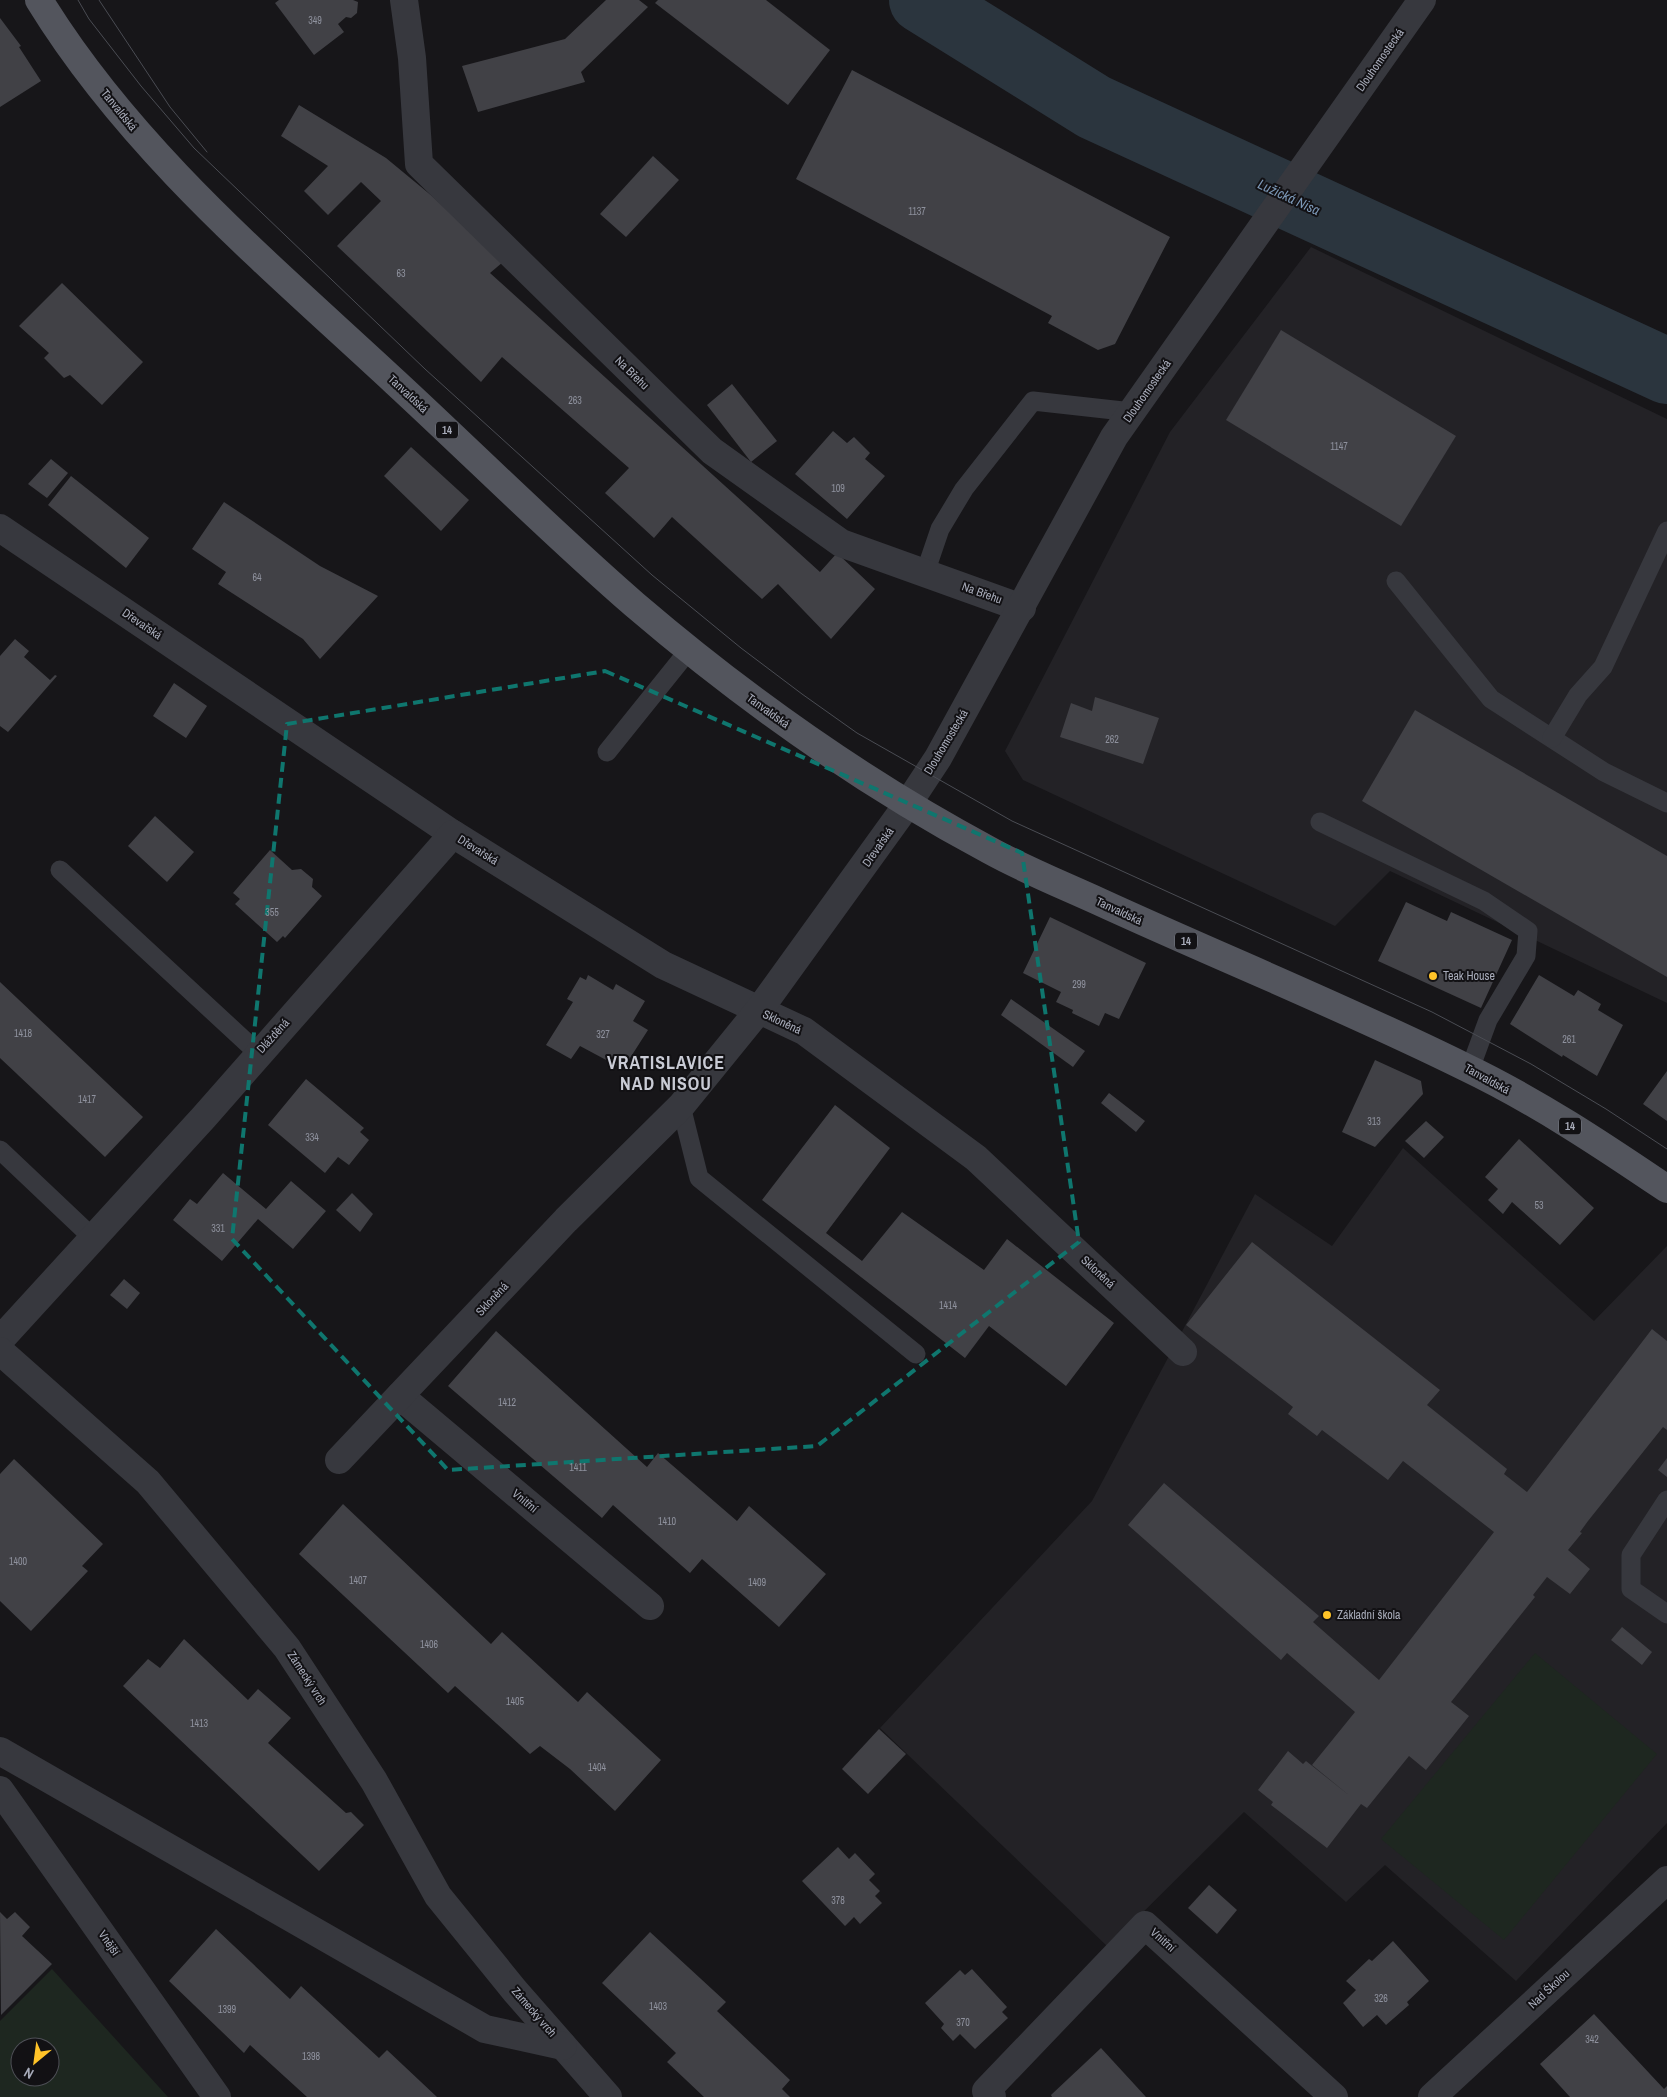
<svg xmlns="http://www.w3.org/2000/svg" width="1667" height="2097" viewBox="0 0 1667 2097" font-family="'Archivo Narrow',sans-serif">
  <style>
    .built { fill: #232226 }
    .green { fill: #1e2720; fill-rule: evenodd }
    .lines { fill: none; stroke-linecap: round; stroke-linejoin: round }
    .river { stroke: #2b353e; stroke-width: 66 }
    .building { fill: #414146 }
    .service { stroke: #37383e; stroke-width: 19 }
    .minor { stroke: #37383e; stroke-width: 28 }
    .tertiary { stroke: #37383e; stroke-width: 28 }
    .primary { stroke: #53555d; stroke-width: 28 }
    .tram { stroke: #4a4c53; stroke-width: 1 }
    .marked { fill: none; stroke: #0f766e; stroke-width: 4; stroke-dasharray: 10 6; stroke-linejoin: round }
    .poi-dot { fill: #ffc328; stroke: #121114; stroke-width: 2 }
    .labels { text-anchor: middle; stroke-width: 4; stroke-linejoin: round; paint-order: stroke }
    .number-label { font-size: 10px; fill: #8e919d }
    .shield { fill: #121114; stroke: #7b7e88; stroke-width: 1 }
    .shield-label { font-size: 11px; font-weight: bold; fill: #a8acba }
    .street-label { font-size: 12px; fill: #a8acba; stroke: #121114 }
    .poi-label { font-size: 12px; fill: #a8acba; stroke: #121114; text-anchor: start }
    .water-label { font-size: 14px; font-style: italic; fill: #7c98b7; stroke: #121114 }
    .district-label { font-size: 18px; font-weight: bold; letter-spacing: 1px; fill: #c9cbd5; stroke: #121114 }
  </style>
  <rect width="100%" height="100%" fill="#171619"/>
  <g class="built">
    <path d="M 1311,247 L 1667,419 L 1667,1003 L 1390,871 L 1335,926 L 1023,780 L 1005,751 L 1170,432 Z"/>
    <path d="M 1403,1148 L 1594,1321 L 1667,1246 L 1667,1823 L 1516,1981 L 1385,1865 L 1346,1902 L 1244,1812 L 1108,1947 L 880,1728 L 1092,1501 L 1255,1194 L 1332,1246 Z"/>
  </g>
  <g class="green">
    <path d="M 1535,1653 L 1657,1754 L 1504,1940 L 1381,1839 Z"/>
    <path d="M 52,1969 L 168,2097 L 0,2097 L 0,2021 ZM 20,2047 L 50,2047 L 50,2077 L 20,2077 Z"/>
  </g>
  <g class="lines">
    <path class="river" d="M 922,0 L 1094,107 L 1667,371"/>
  </g>
  <g class="building">
    <path d="M 279,0 L 353,0 L 358,2 L 357,13 L 351,18 L 346,17 L 338,24 L 344,32 L 314,55 L 275,3 Z"/>
    <path d="M 606,0 L 639,0 L 648,7 L 581,72 L 585,82 L 478,112 L 462,66 L 565,39 Z"/>
    <path d="M 658,0 L 766,0 L 830,50 L 788,105 L 655,3 Z"/>
    <path d="M 0,18 L 21,46 L 19,47 L 41,81 L 0,107 Z"/>
    <path d="M 852,70 L 1170,237 L 1115,344 L 1098,350 L 1048,323 L 1052,316 L 796,179 Z"/>
    <path d="M 299,105 L 386,158 L 432,196 L 503,262 L 490,273 L 820,572 L 837,553 L 875,589 L 831,639 L 778,584 L 762,599 L 672,517 L 654,538 L 605,493 L 629,468 L 502,357 L 481,382 L 337,246 L 381,201 L 361,182 L 328,215 L 304,191 L 328,166 L 281,136 Z"/>
    <path d="M 653,156 L 679,180 L 626,237 L 600,214 Z"/>
    <path d="M 62,283 L 143,362 L 102,405 L 70,375 L 64,378 L 44,358 L 49,353 L 19,326 Z"/>
    <path d="M 1281,330 L 1456,436 L 1401,526 L 1226,420 Z"/>
    <path d="M 732,384 L 777,441 L 751,462 L 707,405 Z"/>
    <path d="M 833,431 L 847,443 L 854,437 L 870,453 L 865,459 L 885,476 L 847,519 L 795,474 Z"/>
    <path d="M 411,447 L 469,500 L 441,531 L 384,476 Z"/>
    <path d="M 51,459 L 68,473 L 47,498 L 28,484 Z"/>
    <path d="M 71,476 L 149,538 L 126,568 L 48,505 Z"/>
    <path d="M 224,502 L 320,566 L 378,596 L 320,659 L 303,639 L 218,584 L 226,572 L 192,549 Z"/>
    <path d="M 15,639 L 29,651 L 24,657 L 50,680 L 55,675 L 57,676 L 8,732 L 0,726 L 0,656 Z"/>
    <path d="M 174,683 L 207,706 L 186,738 L 153,716 Z"/>
    <path d="M 1095,697 L 1159,718 L 1143,764 L 1060,737 L 1071,703 L 1092,711 Z"/>
    <path d="M 1415,710 L 1667,856 L 1667,977 L 1362,801 Z"/>
    <path d="M 155,816 L 194,852 L 167,882 L 128,846 Z"/>
    <path d="M 270,850 L 292,870 L 301,869 L 313,879 L 312,887 L 322,896 L 285,938 L 283,936 L 277,942 L 235,904 L 240,899 L 233,893 Z"/>
    <path d="M 1406,902 L 1447,921 L 1451,912 L 1512,940 L 1481,1008 L 1378,961 Z"/>
    <path d="M 1050,917 L 1146,963 L 1119,1019 L 1105,1013 L 1099,1026 L 1072,1013 L 1073,1010 L 1056,1002 L 1061,992 L 1023,973 Z"/>
    <path d="M 588,975 L 613,990 L 616,984 L 645,1001 L 633,1021 L 648,1030 L 623,1069 L 580,1046 L 571,1059 L 546,1045 L 573,1002 L 567,999 L 580,977 L 586,980 Z"/>
    <path d="M 1539,975 L 1574,996 L 1578,990 L 1601,1004 L 1598,1010 L 1623,1025 L 1597,1076 L 1563,1055 L 1562,1057 L 1510,1024 Z"/>
    <path d="M 0,982 L 143,1117 L 105,1157 L 0,1058 Z"/>
    <path d="M 1011,999 L 1085,1051 L 1073,1067 L 1001,1015 Z"/>
    <path d="M 1375,1060 L 1421,1081 L 1423,1094 L 1375,1147 L 1342,1132 Z"/>
    <path d="M 1667,1071 L 1667,1121 L 1643,1104 Z"/>
    <path d="M 306,1079 L 364,1128 L 360,1132 L 369,1140 L 349,1165 L 338,1157 L 325,1173 L 268,1125 Z"/>
    <path d="M 1109,1093 L 1145,1121 L 1136,1132 L 1101,1103 Z"/>
    <path d="M 835,1105 L 890,1148 L 826,1233 L 862,1261 L 902,1212 L 984,1270 L 1007,1239 L 1114,1323 L 1066,1386 L 989,1326 L 965,1358 L 762,1200 Z"/>
    <path d="M 1426,1121 L 1444,1137 L 1424,1158 L 1405,1141 Z"/>
    <path d="M 1519,1139 L 1594,1208 L 1560,1245 L 1512,1202 L 1503,1214 L 1488,1200 L 1498,1189 L 1485,1177 Z"/>
    <path d="M 223,1173 L 266,1209 L 291,1181 L 326,1211 L 293,1249 L 258,1219 L 222,1261 L 173,1220 L 190,1199 L 197,1204 Z"/>
    <path d="M 352,1193 L 373,1214 L 360,1232 L 336,1210 Z"/>
    <path d="M 1252,1242 L 1440,1390 L 1427,1405 L 1507,1469 L 1504,1474 L 1527,1492 L 1652,1329 L 1667,1341 L 1667,1430 L 1663,1427 L 1588,1521 L 1580,1532 L 1582,1533 L 1568,1550 L 1590,1569 L 1570,1594 L 1547,1577 L 1533,1595 L 1535,1597 L 1451,1702 L 1469,1716 L 1426,1770 L 1409,1756 L 1367,1808 L 1361,1804 L 1327,1848 L 1271,1805 L 1273,1802 L 1258,1790 L 1288,1751 L 1303,1764 L 1306,1761 L 1350,1796 L 1312,1765 L 1355,1712 L 1287,1653 L 1281,1660 L 1128,1525 L 1164,1483 L 1319,1616 L 1313,1622 L 1379,1680 L 1494,1532 L 1403,1461 L 1388,1480 L 1322,1430 L 1317,1436 L 1288,1414 L 1293,1407 L 1186,1325 Z"/>
    <path d="M 124,1279 L 140,1293 L 127,1309 L 110,1295 Z"/>
    <path d="M 496,1331 L 647,1467 L 658,1453 L 737,1521 L 749,1506 L 826,1574 L 779,1627 L 702,1559 L 690,1573 L 613,1505 L 602,1518 L 448,1386 Z"/>
    <path d="M 1667,1458 L 1667,1477 L 1658,1470 Z"/>
    <path d="M 14,1459 L 103,1544 L 82,1566 L 88,1571 L 31,1631 L 0,1601 L 0,1474 Z"/>
    <path d="M 343,1504 L 491,1644 L 502,1632 L 578,1702 L 587,1692 L 661,1760 L 615,1811 L 570,1769 L 540,1746 L 530,1754 L 455,1686 L 448,1693 L 299,1554 Z"/>
    <path d="M 1622,1627 L 1652,1652 L 1642,1665 L 1611,1640 Z"/>
    <path d="M 184,1639 L 248,1700 L 258,1689 L 291,1718 L 268,1743 L 346,1813 L 351,1812 L 364,1825 L 319,1871 L 123,1686 L 148,1659 L 160,1668 Z"/>
    <path d="M 879,1729 L 906,1754 L 868,1794 L 842,1769 Z"/>
    <path d="M 838,1847 L 849,1859 L 855,1853 L 875,1874 L 869,1880 L 880,1891 L 875,1896 L 882,1903 L 860,1924 L 854,1917 L 845,1926 L 802,1881 Z"/>
    <path d="M 1209,1885 L 1237,1910 L 1217,1934 L 1188,1908 Z"/>
    <path d="M 0,1912 L 7,1919 L 15,1912 L 30,1927 L 22,1936 L 52,1964 L 1,2015 Z"/>
    <path d="M 216,1929 L 290,1999 L 301,1986 L 379,2058 L 387,2050 L 437,2097 L 307,2097 L 250,2045 L 244,2053 L 169,1981 Z"/>
    <path d="M 650,1932 L 726,2002 L 717,2011 L 790,2080 L 782,2089 L 790,2097 L 704,2097 L 667,2062 L 676,2053 L 602,1983 Z"/>
    <path d="M 1393,1941 L 1429,1981 L 1407,2002 L 1409,2005 L 1386,2025 L 1377,2015 L 1363,2027 L 1343,2003 L 1356,1990 L 1346,1981 L 1369,1959 L 1372,1961 Z"/>
    <path d="M 972,1969 L 1007,2007 L 1002,2012 L 1008,2018 L 975,2049 L 960,2034 L 953,2041 L 941,2028 L 944,2024 L 925,2003 L 960,1970 L 965,1975 Z"/>
    <path d="M 1594,2014 L 1664,2089 L 1667,2086 L 1667,2097 L 1570,2097 L 1540,2064 Z"/>
    <path d="M 1101,2048 L 1146,2097 L 1052,2097 L 1051,2095 Z"/>
  </g>
  <g class="lines">
    <g class="service">
      <path d="M 925,573 L 940,529 L 964,489 L 1033,401 L 1132,412"/>
      <path d="M 1396,581 L 1491,699 L 1604,772 L 1667,803"/>
      <path d="M 1552,738 L 1578,695 L 1603,667 L 1667,531"/>
      <path d="M 607,752 L 689,650"/>
      <path d="M 1320,822 L 1484,901 L 1528,931 L 1526,956 L 1488,1020 L 1470,1069"/>
      <path d="M 60,870 L 258,1053"/>
      <path d="M 681,1106 L 699,1178 L 916,1354"/>
      <path d="M 0,1150 L 93,1238"/>
      <path d="M 1667,1500 L 1631,1555 L 1631,1589 L 1667,1614"/>
    </g>
    <g class="minor">
      <path d="M 404,0 L 412,58 L 419,164 L 712,451 L 841,543 L 1022,608"/>
      <path d="M 0,528 L 453,834 L 663,965 L 804,1031 L 976,1158 L 1183,1352"/>
      <path d="M 0,1340 L 204,1117 L 453,834"/>
      <path d="M 0,1351 L 148,1482 L 287,1648 L 374,1781 L 438,1896 L 515,1991 L 608,2097"/>
      <path d="M 400,1396 L 650,1606"/>
      <path d="M 339,1460 L 566,1220 L 681,1106 L 759,1010 L 907,805"/>
      <path d="M 0,1751 L 485,2029 L 563,2046"/>
      <path d="M 0,1790 L 217,2097"/>
      <path d="M 992,2097 L 986,2091 L 1145,1925 L 1334,2097"/>
      <path d="M 1432,2097 L 1667,1880"/>
    </g>
    <path class="tertiary" d="M 907,805 L 938,758 L 1114,437 L 1422,0"/>
    <path class="primary" d="M 39,0 C 131,150 267,263 395,382 C 475,456 553,534 635,605 C 745,699 862,782 989,850 C 1025,870 1063,885 1100,902 C 1222,958 1346,1008 1465,1067 C 1536,1101 1602,1145 1667,1189"/>
    <g class="tram">
      <path d="M 78,0 L 89,19 L 141,86 L 194,148 L 239,191 L 425,369 L 652,575 L 741,648 L 802,694 L 857,733 L 1012,821 L 1432,1012 L 1531,1064 L 1606,1109 L 1667,1149"/>
      <path d="M 99,0 L 170,107 L 207,152"/>
    </g>
  </g>
  <path class="marked" d="M 605,671 L 1022,853 L 1079,1242 L 817,1446 L 448,1470 L 232,1239 L 287,724 Z"/>
  <g class="poi-dot">
    <circle cx="1433" cy="976" r="5"/>
    <circle cx="1327" cy="1615" r="5"/>
  </g>
  <g class="labels">
    <g class="number-label">
      <text x="315" y="24">349</text>
      <text x="917" y="215">1137</text>
      <text x="401" y="277">63</text>
      <text x="575" y="404">263</text>
      <text x="1339" y="450">1147</text>
      <text x="838" y="492">109</text>
      <text x="257" y="581">64</text>
      <text x="1112" y="743">262</text>
      <text x="272" y="916">355</text>
      <text x="1079" y="988">299</text>
      <text x="23" y="1037">1418</text>
      <text x="603" y="1038">327</text>
      <text x="1569" y="1043">261</text>
      <text x="87" y="1103">1417</text>
      <text x="1374" y="1125">313</text>
      <text x="312" y="1141">334</text>
      <text x="1539" y="1209">53</text>
      <text x="218" y="1232">331</text>
      <text x="948" y="1309">1414</text>
      <text x="507" y="1406">1412</text>
      <text x="578" y="1471">1411</text>
      <text x="667" y="1525">1410</text>
      <text x="18" y="1565">1400</text>
      <text x="358" y="1584">1407</text>
      <text x="757" y="1586">1409</text>
      <text x="429" y="1648">1406</text>
      <text x="515" y="1705">1405</text>
      <text x="199" y="1727">1413</text>
      <text x="597" y="1771">1404</text>
      <text x="838" y="1904">378</text>
      <text x="1381" y="2002">326</text>
      <text x="658" y="2010">1403</text>
      <text x="227" y="2013">1399</text>
      <text x="963" y="2026">370</text>
      <text x="1592" y="2043">342</text>
      <text x="311" y="2060">1398</text>
    </g>
    <g class="shield">
      <rect x="436" y="421.5" width="22" height="17" rx="4"/>
      <rect x="1175" y="932.5" width="22" height="17" rx="4"/>
      <rect x="1559" y="1117.5" width="22" height="17" rx="4"/>
    </g>
    <g class="shield-label">
      <text x="447" y="434">14</text>
      <text x="1186" y="945">14</text>
      <text x="1570" y="1130">14</text>
    </g>
    <g class="street-label">
      <text transform="translate(1380 60) rotate(-55)" y="4">Dlouhomostecká</text>
      <text transform="translate(119 110) rotate(51)" y="4">Tanvaldská</text>
      <text transform="translate(632 373) rotate(44)" y="4">Na Břehu</text>
      <text transform="translate(1147 391) rotate(-55)" y="4">Dlouhomostecká</text>
      <text transform="translate(408 394) rotate(43)" y="4">Tanvaldská</text>
      <text transform="translate(982 593) rotate(20)" y="4">Na Břehu</text>
      <text transform="translate(142 624) rotate(34)" y="4">Dřevařská</text>
      <text transform="translate(768 711) rotate(36)" y="4">Tanvaldská</text>
      <text transform="translate(946 742) rotate(-59)" y="4">Dlouhomostecká</text>
      <text transform="translate(878 847) rotate(-55)" y="4">Dřevařská</text>
      <text transform="translate(478 850) rotate(32)" y="4">Dřevařská</text>
      <text transform="translate(1119 911) rotate(25)" y="4">Tanvaldská</text>
      <text transform="translate(782 1022) rotate(25)" y="4">Skloněná</text>
      <text transform="translate(273 1036) rotate(-48)" y="4">Dlážděná</text>
      <text transform="translate(1487 1079) rotate(29)" y="4">Tanvaldská</text>
      <text transform="translate(1098 1272) rotate(43)" y="4">Skloněná</text>
      <text transform="translate(492 1299) rotate(-47)" y="4">Skloněná</text>
      <text transform="translate(525 1501) rotate(40)" y="4">Vnitřní</text>
      <text transform="translate(307 1678) rotate(57)" y="4">Zámecký vrch</text>
      <text transform="translate(1163 1940) rotate(42)" y="4">Vnitřní</text>
      <text transform="translate(109 1943) rotate(55)" y="4">Vnější</text>
      <text transform="translate(1549 1989) rotate(-43)" y="4">Nad Školou</text>
      <text transform="translate(534 2012) rotate(49)" y="4">Zámecký vrch</text>
    </g>
    <g class="poi-label">
      <text x="1443" y="980">Teak House</text>
      <text x="1337" y="1619">Základní škola</text>
    </g>
    <g class="water-label">
      <text transform="translate(1289 197) rotate(25)" y="5">Lužická Nisa</text>
    </g>
    <g class="district-label">
      <text x="666" y="1069">VRATISLAVICE<tspan x="666" dy="21">NAD NISOU</tspan></text>
    </g>
  </g>
  <g transform="translate(35 2062) rotate(209)"><circle r="24" fill="#121114" stroke="#4e4f56"/>
  <path d="M0-4L9 19L0 12L-9 19Z" fill="#ffc328"/>
  <text y="-8" font-size="14" font-weight="bold" text-anchor="middle" fill="#a8acba">N</text>
  </g>
</svg>
